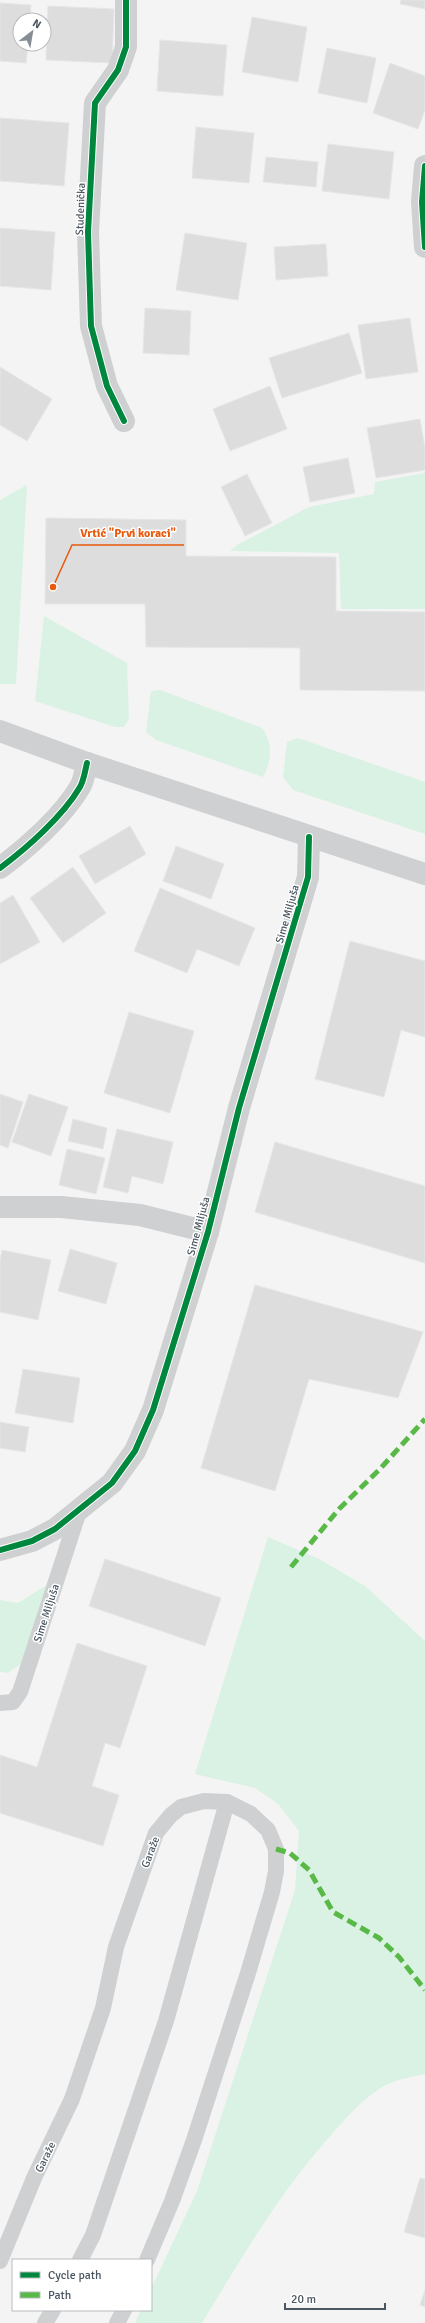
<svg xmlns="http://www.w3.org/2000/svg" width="425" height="2323" viewBox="0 0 425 2323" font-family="Signika,sans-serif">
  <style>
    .green { fill: #d9f2e3 }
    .building { fill: #ddddde; stroke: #e5e6e7 }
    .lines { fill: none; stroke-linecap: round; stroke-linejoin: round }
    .lane { stroke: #ced0d2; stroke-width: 16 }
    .street { stroke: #ced0d2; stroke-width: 22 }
    .quiet { stroke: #58b947; stroke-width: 5; stroke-dasharray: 10 5; stroke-linecap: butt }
    .cycleway-casing { stroke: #fff; stroke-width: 8 }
    .cycleway { stroke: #00873e; stroke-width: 6 }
    .labels { text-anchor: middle; stroke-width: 3; stroke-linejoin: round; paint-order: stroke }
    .street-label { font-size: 11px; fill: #4a5661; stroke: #fff }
    .leader { fill: none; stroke: #e8590c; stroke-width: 1.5 }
    .callout-dot { fill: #e8590c; stroke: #fff; stroke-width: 1.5 }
    .callout-label { font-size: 12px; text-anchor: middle; font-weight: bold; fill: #e8590c; stroke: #fff; stroke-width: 3; stroke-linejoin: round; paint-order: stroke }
  </style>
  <rect width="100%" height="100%" fill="#f4f4f4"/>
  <g class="green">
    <path d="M 425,473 L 425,609 L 341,609 L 339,553 L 230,551 L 237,545 L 309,507 L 374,494 L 375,482 Z"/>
    <path d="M 27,485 L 16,684 L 0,684 L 0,500 Z"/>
    <path d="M 44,616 L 127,663 L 129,718 L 124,727 L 115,727 L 35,701 Z"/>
    <path d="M 160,690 L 262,728 C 273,744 272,760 263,777 L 156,740 L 146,732 L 151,691 Z"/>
    <path d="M 298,738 L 425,782 L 425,834 L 293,790 L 283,777 L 287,742 Z"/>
    <path d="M 268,1537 L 319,1559 L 365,1586 L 425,1641 L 425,2074 C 410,2077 392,2080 379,2089 C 361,2101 347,2117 333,2133 C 281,2190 242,2257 202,2323 L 135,2323 L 141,2310 L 151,2310 L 151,2289 L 197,2191 L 295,1890 L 299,1831 L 278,1804 L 255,1788 L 195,1774 Z"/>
    <path d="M 50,1583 L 21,1664 L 7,1673 L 0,1672 L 0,1600 L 18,1603 Z"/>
  </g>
  <g class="building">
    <path d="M 401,0 L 425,0 L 425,9 L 400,4 Z"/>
    <path d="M 0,3 L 31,5 L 30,20 L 20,20 L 20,44 L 28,44 L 26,63 L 0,61 Z"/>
    <path d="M 48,6 L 114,9 L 112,63 L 46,60 Z"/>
    <path d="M 252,17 L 307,27 L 298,82 L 242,72 Z"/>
    <path d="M 160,40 L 227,45 L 223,96 L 157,91 Z"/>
    <path d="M 327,48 L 376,58 L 367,103 L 318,93 Z"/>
    <path d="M 390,63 L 425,76 L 425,110 L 418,129 L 373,113 Z"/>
    <path d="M 0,118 L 69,123 L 64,186 L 0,181 Z"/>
    <path d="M 196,127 L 254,133 L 249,183 L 192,178 Z"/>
    <path d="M 328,144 L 394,152 L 389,199 L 322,191 Z"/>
    <path d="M 266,157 L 318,162 L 316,187 L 263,182 Z"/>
    <path d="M 0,228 L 55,232 L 51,290 L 0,286 Z"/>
    <path d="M 185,233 L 247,243 L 238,300 L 176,290 Z"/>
    <path d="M 326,244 L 328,276 L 276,280 L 274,247 Z"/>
    <path d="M 145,308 L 191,311 L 189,355 L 143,353 Z"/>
    <path d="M 410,318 L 418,372 L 366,379 L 358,325 Z"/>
    <path d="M 349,333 L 362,373 L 282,398 L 269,358 Z"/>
    <path d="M 0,367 L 52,399 L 27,441 L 0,425 Z"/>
    <path d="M 270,386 L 287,429 L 230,451 L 213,409 Z"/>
    <path d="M 420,419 L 425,448 L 425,470 L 376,478 L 367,428 Z"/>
    <path d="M 348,458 L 355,493 L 310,502 L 303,467 Z"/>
    <path d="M 247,474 L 272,523 L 245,536 L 221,487 Z"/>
    <path d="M 46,518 L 186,520 L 186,556 L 336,557 L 336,611 L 425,612 L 425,691 L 300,690 L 300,648 L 146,647 L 145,604 L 45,604 Z"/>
    <path d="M 130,826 L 146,854 L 95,884 L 79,856 Z"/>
    <path d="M 176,846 L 224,864 L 211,899 L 163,881 Z"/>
    <path d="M 73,867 L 106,913 L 63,943 L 30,898 Z"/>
    <path d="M 160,888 L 255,928 L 239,966 L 197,949 L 187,973 L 134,951 Z"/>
    <path d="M 13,895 L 40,942 L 0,964 L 0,903 Z"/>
    <path d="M 350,941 L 425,961 L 425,1037 L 401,1030 L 384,1097 L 315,1079 Z"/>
    <path d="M 129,1012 L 194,1031 L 170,1113 L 104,1093 Z"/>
    <path d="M 0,1094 L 23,1102 L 8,1148 L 0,1145 Z"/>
    <path d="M 29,1094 L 68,1107 L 51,1156 L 12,1142 Z"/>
    <path d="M 73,1119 L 107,1128 L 103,1149 L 68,1141 Z"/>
    <path d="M 117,1129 L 173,1142 L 163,1184 L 132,1176 L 128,1193 L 103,1187 Z"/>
    <path d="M 275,1142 L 425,1186 L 425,1263 L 255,1212 Z"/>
    <path d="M 67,1149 L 105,1158 L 96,1194 L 59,1185 Z"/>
    <path d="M 70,1249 L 117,1263 L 106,1304 L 58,1291 Z"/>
    <path d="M 2,1250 L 51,1260 L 38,1320 L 0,1312 L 0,1260 Z"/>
    <path d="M 255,1285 L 423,1332 L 398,1398 L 309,1379 L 275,1491 L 201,1468 Z"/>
    <path d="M 23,1369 L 80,1378 L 73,1423 L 15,1413 Z"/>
    <path d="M 0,1422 L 29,1427 L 25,1452 L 0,1448 Z"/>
    <path d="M 105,1559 L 221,1598 L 205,1646 L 89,1606 Z"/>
    <path d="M 77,1643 L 147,1666 L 120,1748 L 105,1743 L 92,1786 L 119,1795 L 103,1846 L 0,1813 L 0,1755 L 37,1767 Z"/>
    <path d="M 420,2178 L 425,2179 L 425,2238 L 404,2232 Z"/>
    <path d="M 425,2290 L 425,2307 L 420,2305 Z"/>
  </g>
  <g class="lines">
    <g class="lane">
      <path d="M 0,1703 L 13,1702 L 20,1692 L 79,1511"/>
      <path d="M 80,2260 L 93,2235 L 166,2021 L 227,1802"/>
      <path d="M 0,2261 L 34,2178 L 72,2099 L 103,2008 L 116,1947 L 156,1833 L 171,1815 L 181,1807 L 204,1801 L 227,1802 L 251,1814 L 268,1830 L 276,1849 L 276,1871 L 272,1892 L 248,1973 L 194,2140 L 172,2201 L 147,2260"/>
      <path d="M 45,2323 L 53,2310"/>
      <path d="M 117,2323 L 124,2310"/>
    </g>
    <g class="street">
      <path d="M 425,247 L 422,202 L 425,166"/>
      <path d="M 124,421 L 107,386 L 91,326 L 88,232 L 95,103 L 118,70 L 126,47 L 126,0"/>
      <path d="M 0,731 L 87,763 L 425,874"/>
      <path d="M 0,868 C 27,848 63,816 80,787 C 84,780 85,771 87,763"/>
      <path d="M 0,1207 L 61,1207 L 140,1215 L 208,1232"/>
      <path d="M 0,1550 L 32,1541 L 55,1529 L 112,1483 L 135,1451 L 153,1410 L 208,1232 L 239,1108 L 308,877 L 309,837"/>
    </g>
    <g class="quiet">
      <path d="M 291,1567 L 339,1509 L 380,1469 L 425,1419"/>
      <path d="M 276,1849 L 290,1853 L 309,1870 L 333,1912 L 379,1938 L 399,1957 L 425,1990"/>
    </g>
    <g class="cycleway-casing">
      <g id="cycleway">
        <path d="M 425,247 L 422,202 L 425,166"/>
        <path d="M 124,421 L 107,386 L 91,326 L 88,232 L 95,103 L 118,70 L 126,47 L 126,0"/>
        <path d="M 0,868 C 27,848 63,816 80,787 C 84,780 85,771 87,763"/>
        <path d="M 0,1550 L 32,1541 L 55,1529 L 112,1483 L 135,1451 L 153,1410 L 208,1232 L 239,1108 L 308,877 L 309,837"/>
      </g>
    </g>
    <use href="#cycleway" class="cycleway"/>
  </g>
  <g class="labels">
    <g class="street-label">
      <text transform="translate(80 209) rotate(-88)" y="4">Studenička</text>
      <text transform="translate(287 914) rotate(-74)" y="4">Sime Miljuša</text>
      <text transform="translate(198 1226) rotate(-75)" y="4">Sime Miljuša</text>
      <text transform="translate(46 1613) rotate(-72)" y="4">Sime Miljuša</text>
      <text transform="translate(150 1852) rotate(-69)" y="4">Garaže</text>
      <text transform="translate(45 2157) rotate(-64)" y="4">Garaže</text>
    </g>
  </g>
  <path class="leader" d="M53 587L72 545H184"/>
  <circle class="callout-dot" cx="53" cy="587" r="4"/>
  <g class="callout-label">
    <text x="128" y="537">Vrtić "Prvi koraci"</text>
  </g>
  <rect x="12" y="2259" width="140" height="52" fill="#ffffff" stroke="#b7bbc0"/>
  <rect x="20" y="2272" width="20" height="6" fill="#00873e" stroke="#b7bbc0"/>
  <text x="48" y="2279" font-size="12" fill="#4a5661">Cycle path</text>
  <rect x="20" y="2292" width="20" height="6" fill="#58b947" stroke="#b7bbc0"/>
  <text x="48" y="2299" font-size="12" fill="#4a5661">Path</text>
  <g transform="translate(32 32) rotate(31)"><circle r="19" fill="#ffffff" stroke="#b7bbc0"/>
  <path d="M0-3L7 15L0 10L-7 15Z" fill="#868d94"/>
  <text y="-6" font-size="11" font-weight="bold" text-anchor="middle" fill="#4a5661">N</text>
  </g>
  <path d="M285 2303v6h100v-6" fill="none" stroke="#4a5661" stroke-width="2"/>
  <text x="291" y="2303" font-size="12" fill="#4a5661" stroke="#ffffff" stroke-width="3" paint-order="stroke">20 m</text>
</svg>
